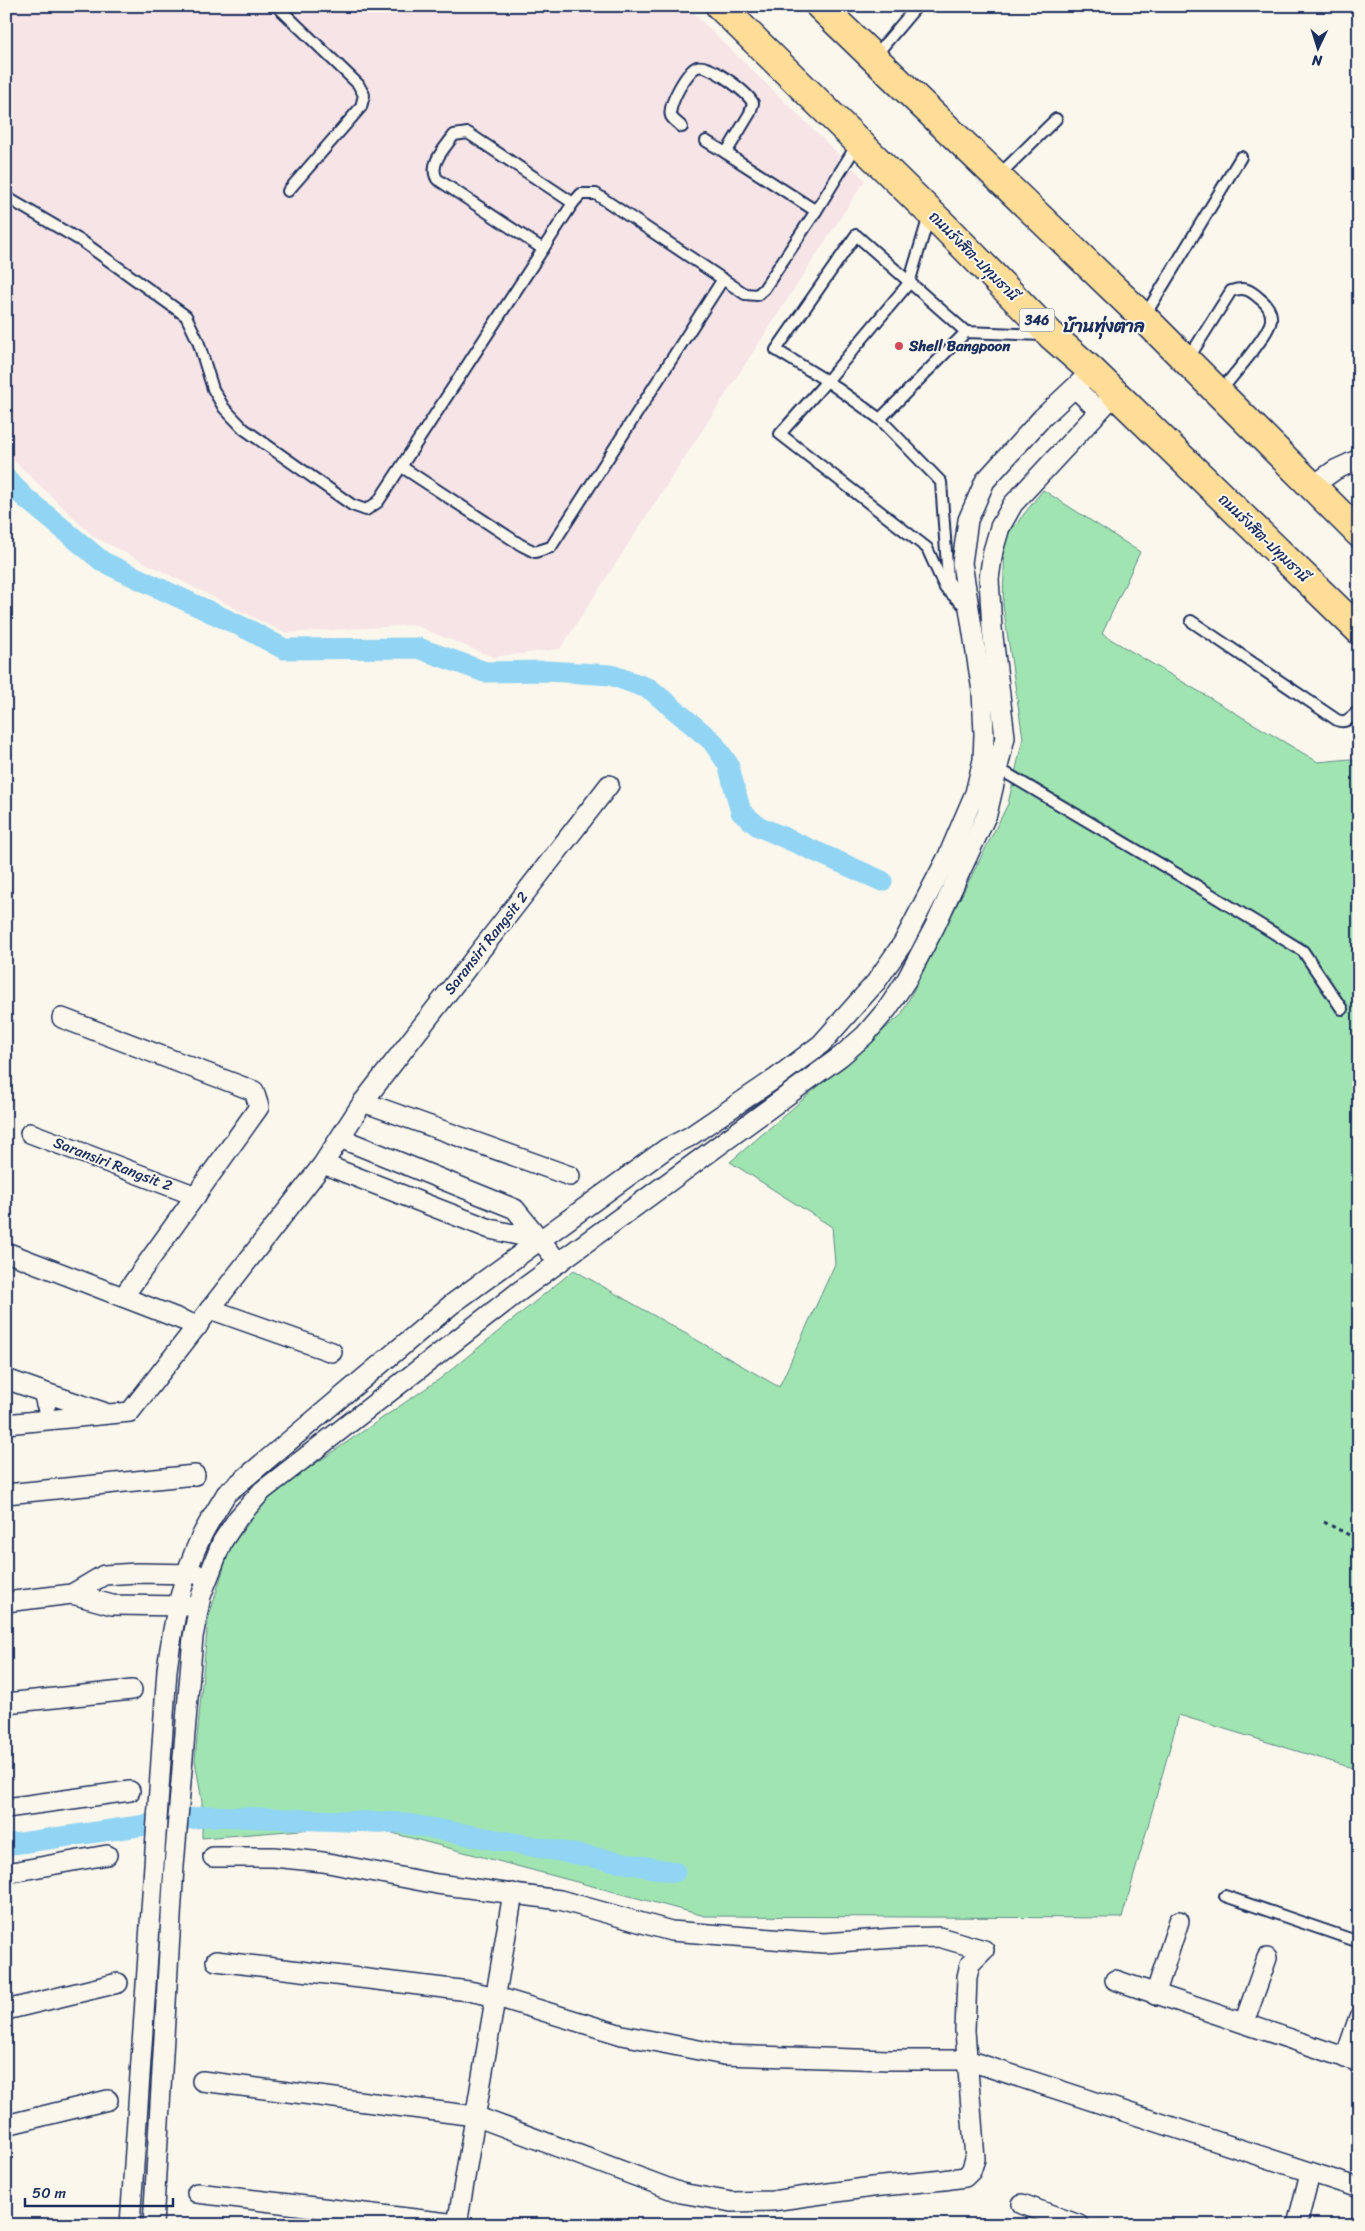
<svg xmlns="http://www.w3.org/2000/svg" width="1365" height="2231" viewBox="0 0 1365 2231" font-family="Sriracha,'Playpen Sans Thai',sans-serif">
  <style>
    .built { fill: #f6e4e6 }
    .green { fill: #a0e5b1; stroke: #5e8a88 }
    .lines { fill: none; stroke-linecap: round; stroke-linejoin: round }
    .canal { stroke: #91d4f3; stroke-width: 21 }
    .lane-casing { stroke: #1b2f5e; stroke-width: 14 }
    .street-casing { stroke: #1b2f5e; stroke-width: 22 }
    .primary-casing { stroke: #1b2f5e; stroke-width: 31 }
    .path { stroke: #1b2f5e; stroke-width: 3; stroke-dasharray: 4 4; stroke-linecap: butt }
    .lane { stroke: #fbf7ec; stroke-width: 10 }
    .street { stroke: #fbf7ec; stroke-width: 19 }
    .primary { stroke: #fedd96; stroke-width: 28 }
    .poi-dot { fill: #d1495b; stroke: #fbf7ec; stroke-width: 2 }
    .labels { text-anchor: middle; stroke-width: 4; stroke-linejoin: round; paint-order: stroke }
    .shield { fill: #fbf7ec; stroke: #5e6b89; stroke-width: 1 }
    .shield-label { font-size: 14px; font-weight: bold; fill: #1b2f5e }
    .street-label { font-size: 15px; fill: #1b2f5e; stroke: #fbf7ec }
    .poi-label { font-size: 15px; font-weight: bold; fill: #1b2f5e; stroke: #fbf7ec; text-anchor: start }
    .quarter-label { font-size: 18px; font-weight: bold; fill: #1b2f5e; stroke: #fbf7ec }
  </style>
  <rect width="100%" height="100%" fill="#fbf7ec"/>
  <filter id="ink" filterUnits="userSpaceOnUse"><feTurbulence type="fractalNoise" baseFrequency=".02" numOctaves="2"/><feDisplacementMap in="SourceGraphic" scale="10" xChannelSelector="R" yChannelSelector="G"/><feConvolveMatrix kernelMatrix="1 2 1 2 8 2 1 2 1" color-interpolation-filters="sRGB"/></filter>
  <g filter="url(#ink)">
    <path class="built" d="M 6,6 L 686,6 L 865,180 L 560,649 L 493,657 L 414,625 L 285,633 L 94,537 L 6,453 Z"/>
    <path class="green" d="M 1043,490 L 1140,552 L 1102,634 L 1318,762 L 1350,759 L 1359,763 L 1359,1770 L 1179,1715 L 1122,1918 L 705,1916 L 362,1825 L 202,1838 L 202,1802 L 195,1760 L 208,1620 L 229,1550 L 268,1496 L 441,1378 L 574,1270 L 779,1387 L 835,1264 L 832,1227 L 730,1162 L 901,1015 L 1008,804 L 1023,738 L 1003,605 L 1005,538 Z"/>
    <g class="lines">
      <g class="canal">
        <path d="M 6,478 L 23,496 L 103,562 L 249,630 L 284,649 L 418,648 L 485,672 L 548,671 L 611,675 L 650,689 L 712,741 L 728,764 L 741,812 L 758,826 L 882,881"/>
        <path d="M 6,1845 L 209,1816 L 402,1823 L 675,1872"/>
      </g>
      <g class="lane-casing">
        <g id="lane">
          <path d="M 277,6 L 358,84 L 364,95 L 361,107 L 288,191"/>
          <path d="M 874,57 L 917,6"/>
          <path d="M 682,127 C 679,124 673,120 671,116 C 667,106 687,71 697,67 C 709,63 747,92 753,103 L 750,113 L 726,153 L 816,211"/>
          <path d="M 706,141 L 726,153"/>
          <path d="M 998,176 L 1056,119"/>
          <path d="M 6,197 L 83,242 L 186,316 L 198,341 L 213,389 L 224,408 L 244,429 L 352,505 L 366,510 L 378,502 L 573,203 L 581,194 L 596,194 L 745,294 L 757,295 L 764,289 L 816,211 L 858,143"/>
          <path d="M 929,216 L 909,283 L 827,381 L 776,350 L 856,235 L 966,332"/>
          <path d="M 543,249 L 437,179 C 428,164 445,148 454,135 L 468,133 L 573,203"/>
          <path d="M 1144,317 L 1241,157"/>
          <path d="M 1188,359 L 1231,291 C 1244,287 1249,289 1259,298 C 1266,303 1272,311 1271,320 C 1270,334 1230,379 1219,393"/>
          <path d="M 880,419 L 941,482 L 948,580 L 961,598"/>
          <path d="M 402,467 L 521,545 L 535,552 L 551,547 L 723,279"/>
          <path d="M 968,609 L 945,588 L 927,548 L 780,434 L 827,381 L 880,419 L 966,332 L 1043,335"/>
          <path d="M 1191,621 L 1337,720 C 1347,724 1351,717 1359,710"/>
          <path d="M 999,769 L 1189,881 L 1303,951 L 1342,1009"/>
          <path d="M 1225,1896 L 1359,1942"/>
        </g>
      </g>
      <g class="street-casing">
        <g id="street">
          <path d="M 1075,388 L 1099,411"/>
          <path d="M 1311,487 L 1335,470 L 1359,459"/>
          <path d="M 62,1018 L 254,1091 L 259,1107 L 123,1297"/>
          <path d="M 363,1102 L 570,1176"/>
          <path d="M 30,1133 L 196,1196"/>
          <path d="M 340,1138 L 515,1209 L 559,1263"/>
          <path d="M 323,1164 L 490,1229 L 540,1240"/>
          <path d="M 6,1252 L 198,1326"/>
          <path d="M 210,1309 L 332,1352"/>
          <path d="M 6,1379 L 43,1392 L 46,1404"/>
          <path d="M 43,1392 L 103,1412"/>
          <path d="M 6,1424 L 130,1412 L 323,1164 L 363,1102 L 609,785"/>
          <path d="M 6,1494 L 195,1475"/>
          <path d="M 6,1602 L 72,1594"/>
          <path d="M 188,1606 L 112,1605 L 72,1594 L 104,1575 L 137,1573 L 197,1574"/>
          <path d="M 6,1703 L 132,1690"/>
          <path d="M 6,1808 L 130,1791"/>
          <path d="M 6,1873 L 107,1855"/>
          <path d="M 216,1961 L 469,1991 L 497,1997 L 622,2035 L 724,2055 L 889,2060 L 967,2060 L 1359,2188"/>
          <path d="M 1115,1980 L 1359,2062"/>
          <path d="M 1155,1995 L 1179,1921"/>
          <path d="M 6,2010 L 118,1983"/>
          <path d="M 1244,2023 L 1267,1958"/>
          <path d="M 1345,2058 L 1359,2017"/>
          <path d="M 202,2081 L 475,2116 L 681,2193 L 732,2202 L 772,2201 L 872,2187 L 944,2180 L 965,2177 L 971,2171 L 975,2159 L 965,2031 L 967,1977 L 970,1964 L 984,1950 L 939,1937 L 895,1938 L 824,1943 L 671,1931 L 560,1900 L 437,1884 L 323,1862 L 273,1857 L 213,1857"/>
          <path d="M 6,2125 L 108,2100"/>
          <path d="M 197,2193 L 457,2224"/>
          <path d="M 1022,2204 L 1079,2225"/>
          <path d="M 130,2225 L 167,1670 C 173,1623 181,1578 202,1535 C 209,1521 218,1508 226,1494 L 452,1304 L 667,1148 L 689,1137 L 776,1078 L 821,1044 L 876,982 L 903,943 L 948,856 L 975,793 L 983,760 L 984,734 L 982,691 L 962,563 L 968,520 L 985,481 L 1042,418 L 1092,371"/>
          <path d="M 153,2225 L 174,1866 L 193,1637 L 201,1596 L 222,1542 L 238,1518 L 262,1491 L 517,1293 L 841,1056 L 865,1035 L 888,1008 L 907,979 L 935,926 L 987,814 L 1005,737 L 992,628 L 989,579 L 993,551 L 1000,527 L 1013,504 L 1115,394"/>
          <path d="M 457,2225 L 513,1893"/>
          <path d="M 1297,2225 L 1310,2173"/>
        </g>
      </g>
      <g class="primary-casing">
        <g id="primary">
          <path d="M 720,6 L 945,227 L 1051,335 L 1092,371 L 1359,630"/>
          <path d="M 820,6 L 1143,317 L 1359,533"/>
        </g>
      </g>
      <path class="path" d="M 1324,1522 L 1359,1540"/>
      <use href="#lane" class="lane"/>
      <use href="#street" class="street"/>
      <use href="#primary" class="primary"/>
    </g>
  </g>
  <circle class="poi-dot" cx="899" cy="346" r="5"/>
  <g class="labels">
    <rect class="shield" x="1019.5" y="308.5" width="35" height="23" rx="4"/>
    <g class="shield-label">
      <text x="1037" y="325">346</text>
    </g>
    <g class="street-label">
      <text transform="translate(974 256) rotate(45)" y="5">ถนนรังสิต-ปทุมธานี</text>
      <text transform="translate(1264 538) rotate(44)" y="5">ถนนรังสิต-ปทุมธานี</text>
      <text transform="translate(486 943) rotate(-52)" y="5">Saransiri Rangsit 2</text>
      <text transform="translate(113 1164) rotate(21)" y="5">Saransiri Rangsit 2</text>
    </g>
    <g class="poi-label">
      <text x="909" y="351">Shell Bangpoon</text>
    </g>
    <g class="quarter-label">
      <text x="1104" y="332">บ้านทุ่งตาล</text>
    </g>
  </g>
  <rect width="1365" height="2231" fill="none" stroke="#fbf7ec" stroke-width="25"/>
  <rect x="12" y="12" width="1340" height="2206" fill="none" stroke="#1b2f5e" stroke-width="2" filter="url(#ink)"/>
  <g transform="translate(1318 48) rotate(184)" stroke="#fbf7ec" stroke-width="4" paint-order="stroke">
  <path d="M0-4L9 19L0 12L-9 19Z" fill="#1b2f5e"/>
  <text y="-8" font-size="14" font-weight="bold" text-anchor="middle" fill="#1b2f5e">N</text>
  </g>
  <path d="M25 2198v8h148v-8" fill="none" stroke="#1b2f5e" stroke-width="2.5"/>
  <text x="32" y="2198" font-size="15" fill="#1b2f5e" stroke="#fbf7ec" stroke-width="4" paint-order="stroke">50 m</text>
</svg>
